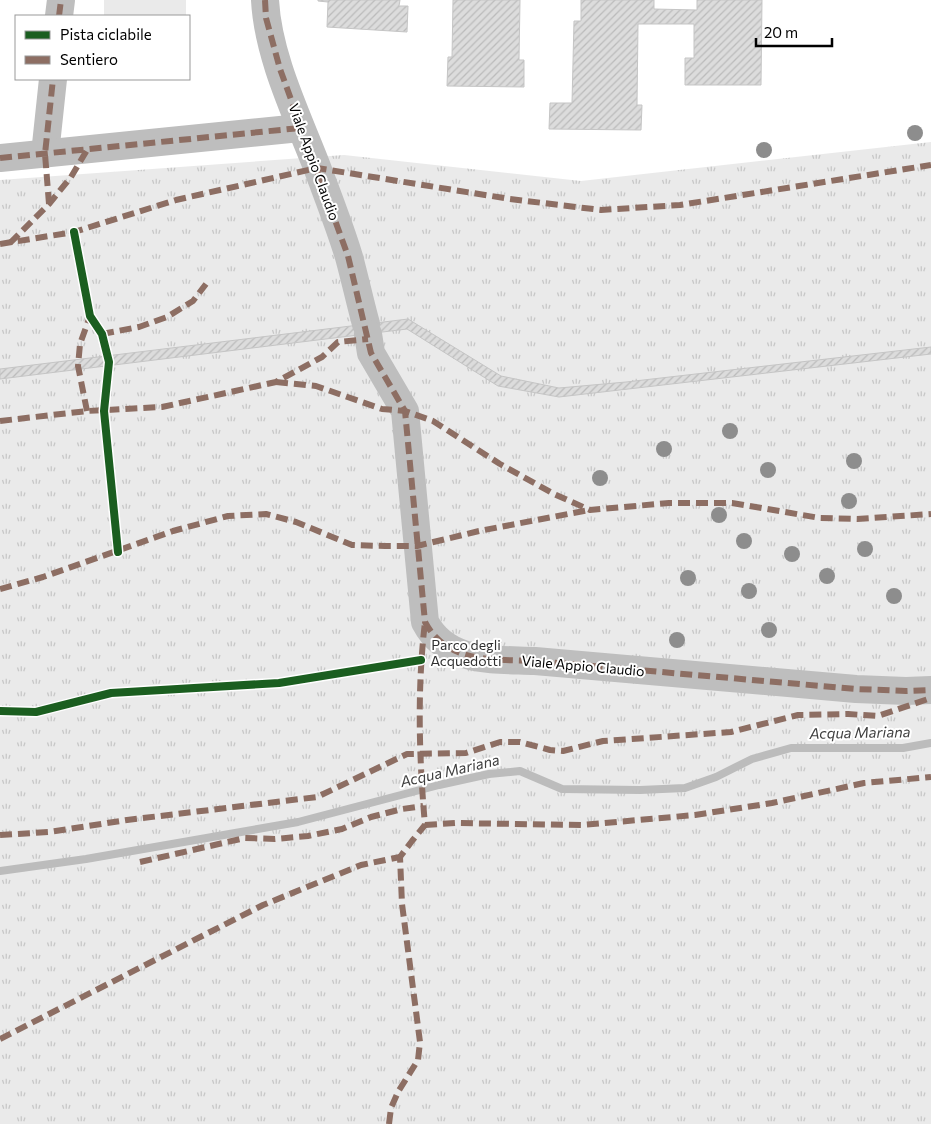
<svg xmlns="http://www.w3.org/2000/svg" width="931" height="1124" viewBox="0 0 931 1124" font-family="Commissioner,sans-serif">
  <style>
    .grass { fill: #eaeaea }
    .park { fill: url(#park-tufts) }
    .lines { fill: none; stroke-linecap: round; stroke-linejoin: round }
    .stream { stroke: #bcbcbc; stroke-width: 8 }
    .building { fill: url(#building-hatch); stroke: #c5c5c5 }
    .street { stroke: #bebebe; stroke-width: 28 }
    .quiet { stroke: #8d6e63; stroke-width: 6; stroke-dasharray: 12 6; stroke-linecap: butt }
    .cycleway-casing { stroke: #fff; stroke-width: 11 }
    .cycleway { stroke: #1b5e20; stroke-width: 8 }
    .tree { fill: #8d8d8d }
    .labels { text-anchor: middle; stroke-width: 4; stroke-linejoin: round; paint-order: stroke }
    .street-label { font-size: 14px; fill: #000; stroke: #fff }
    .park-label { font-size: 14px; fill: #2f2f2f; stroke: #fff }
    .water-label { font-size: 15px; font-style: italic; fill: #404040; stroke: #fff }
  </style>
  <defs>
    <pattern id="park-tufts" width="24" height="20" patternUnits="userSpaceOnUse" patternTransform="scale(1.25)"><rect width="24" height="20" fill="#eaeaea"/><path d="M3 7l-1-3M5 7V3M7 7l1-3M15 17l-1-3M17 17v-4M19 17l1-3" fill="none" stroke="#c7c7c7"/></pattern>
    <pattern id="building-hatch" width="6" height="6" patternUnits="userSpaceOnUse" patternTransform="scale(1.25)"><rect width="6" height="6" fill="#dcdcdc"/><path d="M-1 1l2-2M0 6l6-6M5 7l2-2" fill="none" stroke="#bbb"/></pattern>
  </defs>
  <rect width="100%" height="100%" fill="#fff"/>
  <rect class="grass" x="104" y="0" width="82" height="16"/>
  <path class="park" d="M 931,142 L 931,1124 L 0,1124 L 0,180 L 344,155 L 581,181 Z"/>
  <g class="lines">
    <path class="stream" d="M 0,871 L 86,859 L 298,822 L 439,785 L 489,774 L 520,771 L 562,789 L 640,790 L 685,788 L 716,777 L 752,759 L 791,748 L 903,748 L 931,743"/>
  </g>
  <g class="building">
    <path d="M 318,0 L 400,0 L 399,6 L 408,6 L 407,32 L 327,27 L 328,2 L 318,1 Z"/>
    <path d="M 453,0 L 520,0 L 519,60 L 524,60 L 524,87 L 447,86 L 448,57 L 452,57 Z"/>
    <path d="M 581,0 L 654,0 L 654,9 L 697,10 L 697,0 L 762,0 L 761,85 L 685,85 L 685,58 L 694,58 L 694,24 L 638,24 L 637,105 L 642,105 L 641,130 L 549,129 L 550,103 L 572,103 L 574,21 L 581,21 Z"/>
    <path d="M 408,319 L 501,376 L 559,388 L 626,382 L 931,347 L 931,354 L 559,397 L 498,386 L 407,329 L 0,379 L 0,369 Z"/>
  </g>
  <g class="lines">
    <g class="street">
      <path d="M 265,0 C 268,57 297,115 317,167 C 328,197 340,227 349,257 C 355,279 360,302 366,324"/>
      <path d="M 59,16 L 61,0"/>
      <path d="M 45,154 L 53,79"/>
      <path d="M 0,158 L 300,128"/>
      <path d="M 368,334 L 371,353 L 405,411 L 425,622 C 447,664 494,659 535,661 L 856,689 L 906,691 L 931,690"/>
    </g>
    <g class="quiet">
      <path d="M 265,0 L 266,18 L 280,69 L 348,256 L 371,353 L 405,411 L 425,622 C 447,664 494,659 535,661 L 856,689 L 906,691 L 931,690"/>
      <path d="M 59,16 L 61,0"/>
      <path d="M 0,158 L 300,128"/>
      <path d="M 49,204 L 45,154 L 53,79"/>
      <path d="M 10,243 L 49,204 L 71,177 L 87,150"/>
      <path d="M 0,244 L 74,232 L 176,200 L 317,168 L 510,199 L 601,210 L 680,205 L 931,165"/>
      <path d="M 102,334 L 139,327 L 167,317 L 193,301 L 206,284"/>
      <path d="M 276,382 L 316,386 L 382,409 L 405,411 L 433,421 L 500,464 L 554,494 L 590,510 L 669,503 L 732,503 L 820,518 L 857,519 L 931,514"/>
      <path d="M 87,411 L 78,366 L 80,344 L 90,316"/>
      <path d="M 0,421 L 87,411 L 162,407 L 276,382 L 322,357 L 338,342 L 368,339"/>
      <path d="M 0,589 L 43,577 L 173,531 L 228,516 L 266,514 L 296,522 L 352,545 L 385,546 L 417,546 L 479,531 L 589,510"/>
      <path d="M 425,825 L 455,823 L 582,825 L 695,815 L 772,803 L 864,783 L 931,777"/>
      <path d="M 0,835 L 49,832 L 127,820 L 317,797 L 407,754 L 466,753 L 500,742 L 520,742 L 550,750 L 563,751 L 603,741 L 731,732 L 798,715 L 848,714 L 878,716 L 931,698"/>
      <path d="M 140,862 L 245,838 L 275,839 L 308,836 L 342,829 L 371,817 L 402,809 L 423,806"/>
      <path d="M 0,1039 L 263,905 L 361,865 L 400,857"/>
      <path d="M 389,1124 L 391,1108 L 398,1092 L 418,1060 L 420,1042 L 402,904 L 400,857 L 412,841 L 425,825 C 419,758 417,689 425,622"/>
    </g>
    <g class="cycleway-casing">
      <g id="cycleway">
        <path d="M 74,232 L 90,316 L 102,334 L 109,362 L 104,411 L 118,552"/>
        <path d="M 0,711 L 36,712 L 111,693 L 279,683 L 421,660"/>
      </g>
    </g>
    <use href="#cycleway" class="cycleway"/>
  </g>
  <g class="tree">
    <circle cx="915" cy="133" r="8"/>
    <circle cx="764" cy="150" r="8"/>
    <circle cx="730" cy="431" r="8"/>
    <circle cx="664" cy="449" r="8"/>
    <circle cx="854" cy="461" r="8"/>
    <circle cx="768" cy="470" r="8"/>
    <circle cx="600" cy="478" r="8"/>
    <circle cx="849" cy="501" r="8"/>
    <circle cx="719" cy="515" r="8"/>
    <circle cx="744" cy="541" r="8"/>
    <circle cx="865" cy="549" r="8"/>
    <circle cx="792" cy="554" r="8"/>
    <circle cx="827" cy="576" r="8"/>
    <circle cx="688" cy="578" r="8"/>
    <circle cx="749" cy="591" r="8"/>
    <circle cx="894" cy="596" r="8"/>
    <circle cx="769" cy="630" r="8"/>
    <circle cx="677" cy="640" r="8"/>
  </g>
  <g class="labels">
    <g class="street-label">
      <text transform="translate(314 162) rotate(70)" y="5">Viale Appio Claudio</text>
      <text transform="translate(583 666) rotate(5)" y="5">Viale Appio Claudio</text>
    </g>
    <g class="park-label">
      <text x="466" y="650">Parco degli<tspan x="466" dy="16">Acquedotti</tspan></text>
    </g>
    <g class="water-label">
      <text transform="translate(860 733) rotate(-1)" y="5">Acqua Mariana</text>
      <text transform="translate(450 771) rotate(-13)" y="5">Acqua Mariana</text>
    </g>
  </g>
  <rect x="15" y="15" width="175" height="65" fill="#ffffff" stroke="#999999"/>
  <rect x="25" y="31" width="25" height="8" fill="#1b5e20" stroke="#999999"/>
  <text x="60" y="40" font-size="15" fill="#000000">Pista ciclabile</text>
  <rect x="25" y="56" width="25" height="8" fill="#8d6e63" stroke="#999999"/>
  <text x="60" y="65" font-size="15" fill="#000000">Sentiero</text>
  <path d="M756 38v8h76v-8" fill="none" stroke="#000000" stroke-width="2.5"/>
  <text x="764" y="38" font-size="15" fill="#000000" stroke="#ffffff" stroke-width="4" paint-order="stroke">20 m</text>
</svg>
